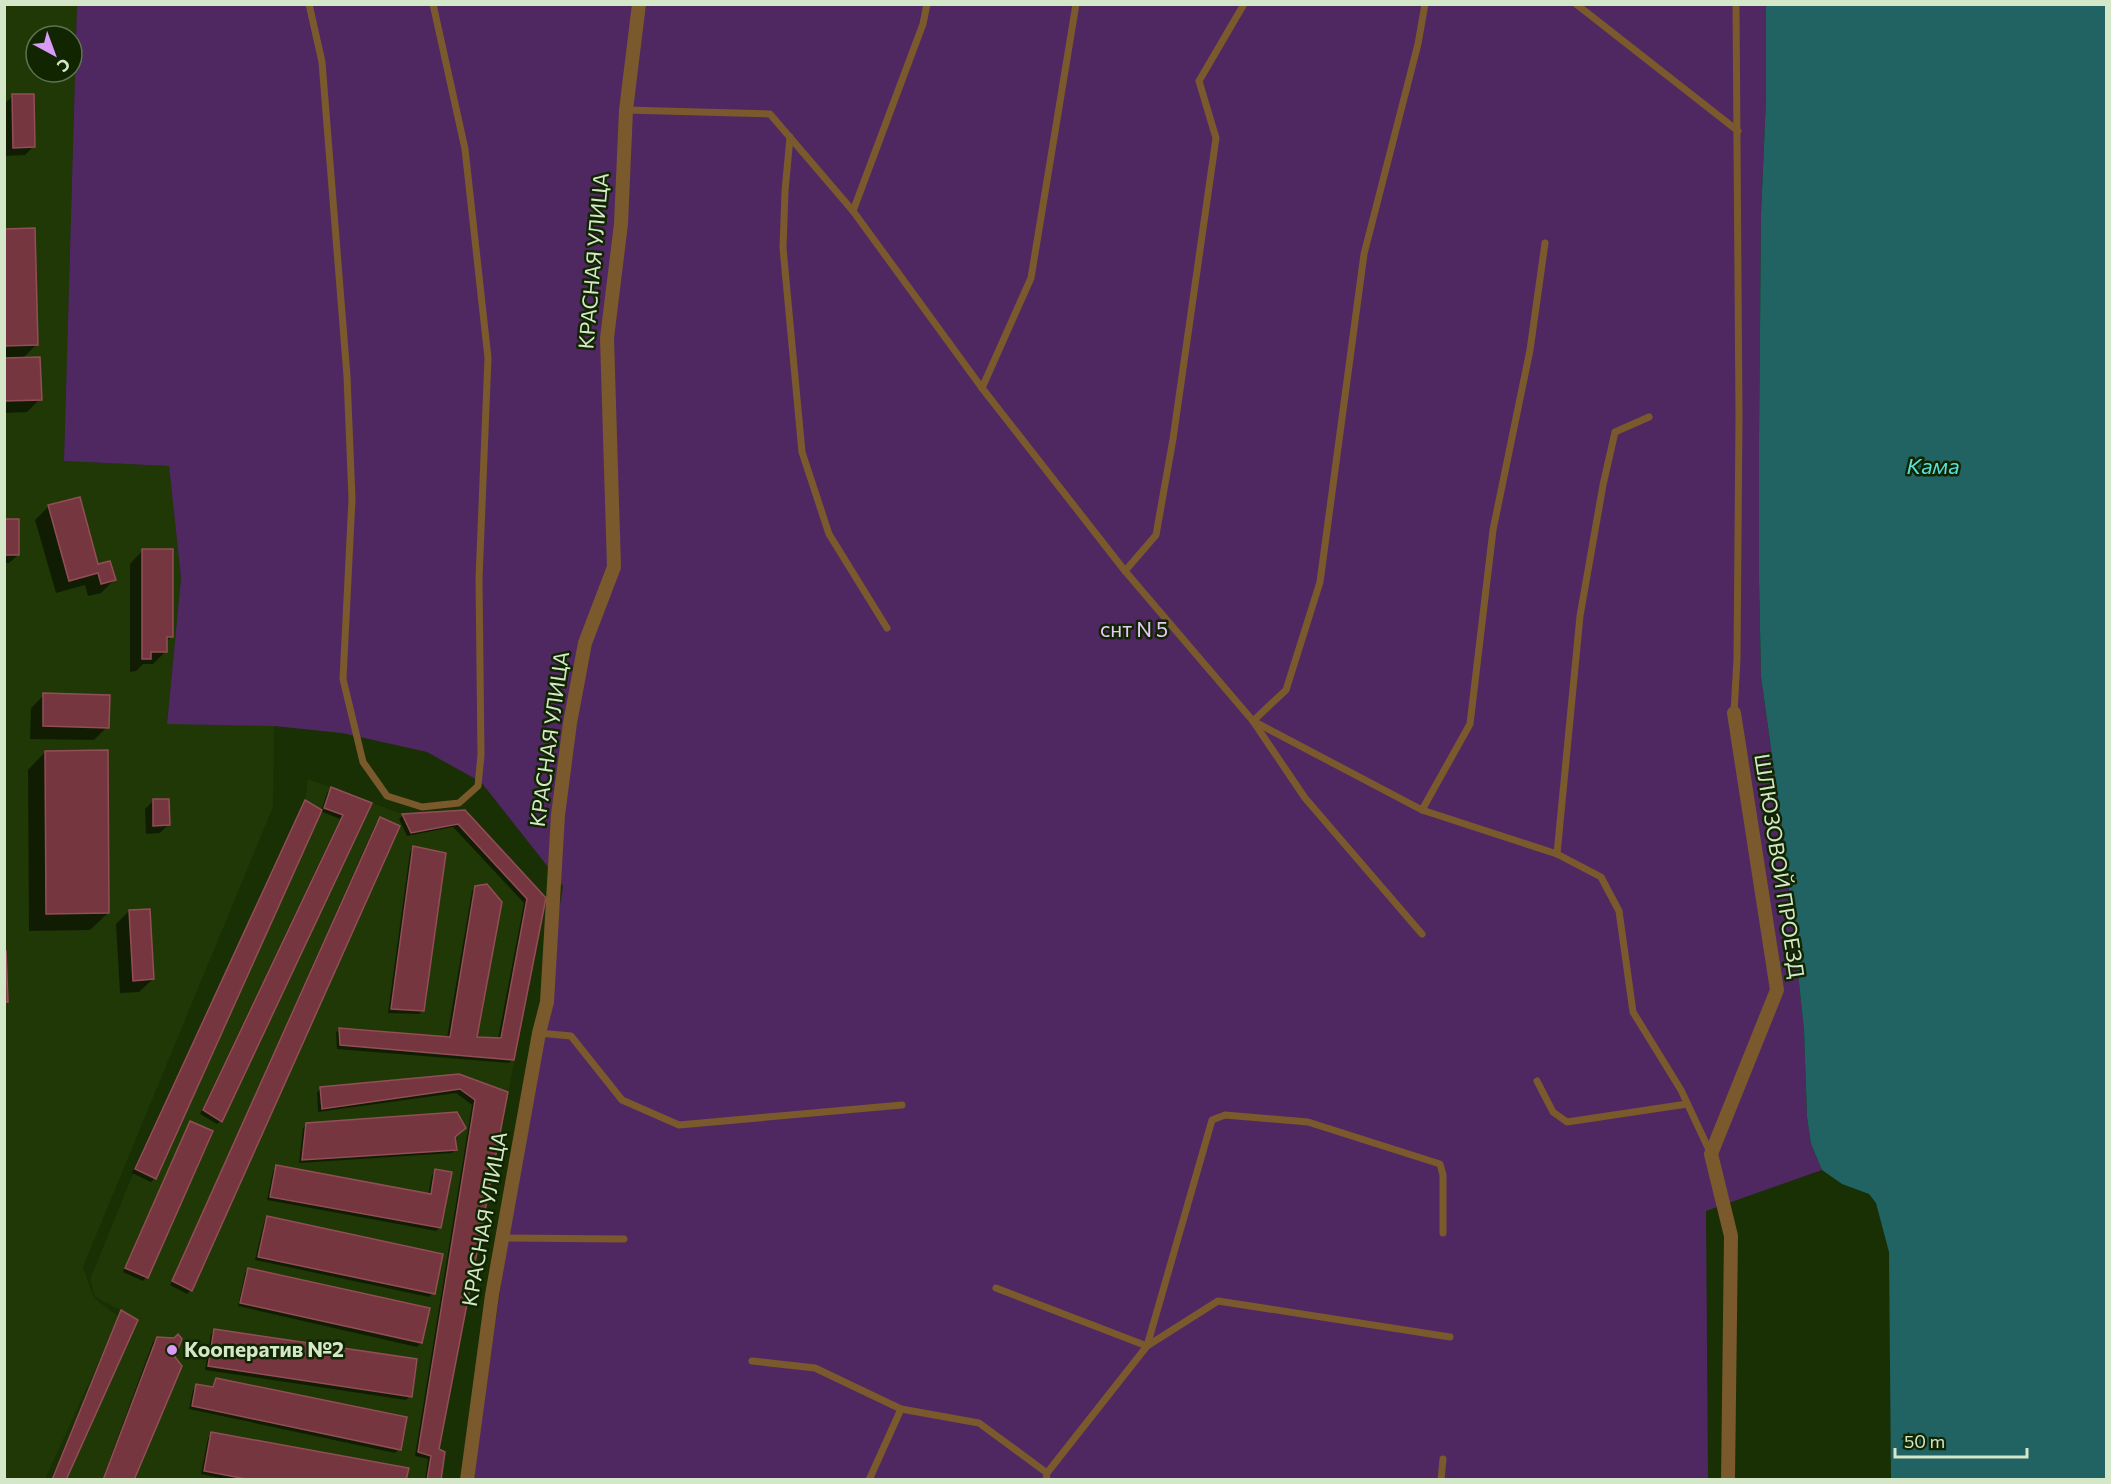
<svg xmlns="http://www.w3.org/2000/svg" width="2111" height="1484" viewBox="0 0 2111 1484" font-family="Commissioner,sans-serif">
  <style>
    .built { fill: #1f3806; fill-rule: evenodd }
    .green { fill: #4f2862 }
    .water { fill: #206362 }
    .shadow { fill: #0007 }
    .building { fill: #76363f; stroke: #924e56; stroke-width: 1.5 }
    .lines { fill: none; stroke-linecap: round; stroke-linejoin: round }
    .lane { stroke: #7a592d; stroke-width: 7 }
    .street { stroke: #7a592d; stroke-width: 14 }
    .poi-dot { fill: #d89bf8; stroke: #102500; stroke-width: 2 }
    .labels { text-anchor: middle; stroke-width: 5; stroke-linejoin: round; paint-order: stroke }
    .street-label { font-size: 21px; fill: #d4e7c9; stroke: #102500 }
    .park-label { font-size: 21px; fill: #e9c8fc; stroke: #102500 }
    .poi-label { font-size: 21px; font-weight: bold; fill: #d4e7c9; stroke: #102500; text-anchor: start }
    .water-label { font-size: 22px; font-style: italic; fill: #58e0dd; stroke: #102500 }
  </style>
  <rect width="100%" height="100%" fill="#192f04"/>
  <path class="built" d="M 77,4 L 64,461 L 169,466 L 181,578 L 167,723 L 274,726 L 273,807 L 83,1267 L 94,1298 L 119,1317 L 121,1310 L 95,1297 L 90,1279 L 135,1169 L 305,801 L 308,779 L 402,814 L 465,810 L 546,898 L 439,1449 L 445,1452 L 441,1479 L 52,1479 L 105,1348 L 45,1479 L 5,1480 L 5,5 ZM 36,36 L 72,36 L 72,72 L 36,72 Z"/>
  <path class="green" d="M 77,5 L 1766,5 L 1766,99 L 1761,214 L 1759,441 L 1759,579 L 1761,677 L 1784,841 L 1804,1030 L 1807,1117 L 1811,1144 L 1822,1170 L 1706,1211 L 1708,1479 L 473,1479 L 513,1200 L 563,886 L 481,782 L 427,752 L 342,733 L 274,726 L 167,724 L 181,578 L 169,466 L 64,461 Z"/>
  <path class="water" d="M 1766,5 L 2106,5 L 2106,1479 L 1891,1479 L 1889,1252 L 1876,1203 L 1869,1194 L 1842,1184 L 1822,1170 L 1811,1144 L 1807,1117 L 1804,1030 L 1784,841 L 1761,677 L 1759,579 L 1759,441 L 1761,214 L 1766,99 Z"/>
  <g class="shadow">
    <path d="M 13,96 L 33,147 L 25,155 L 5,156 L 4,104 Z"/>
    <path d="M 4,230 L 37,344 L 22,359 L 40,399 L 27,412 L 4,413 Z"/>
    <path d="M 79,499 L 97,566 L 114,580 L 101,593 L 88,596 L 85,585 L 56,593 L 35,520 L 48,507 Z"/>
    <path d="M 4,520 L 18,555 L 9,563 L 4,563 Z"/>
    <path d="M 143,550 L 172,636 L 166,642 L 166,651 L 153,664 L 143,664 L 136,671 L 130,672 L 130,564 Z"/>
    <path d="M 44,695 L 107,727 L 94,740 L 30,739 L 31,708 Z"/>
    <path d="M 45,752 L 108,913 L 90,930 L 29,931 L 28,770 Z"/>
    <path d="M 331,789 L 370,804 L 221,1121 L 217,1124 L 200,1114 L 340,819 L 320,811 L 155,1178 L 151,1182 L 132,1173 L 302,806 L 305,802 L 321,811 L 327,793 Z"/>
    <path d="M 153,801 L 168,825 L 160,833 L 146,834 L 145,809 Z"/>
    <path d="M 464,811 L 544,898 L 513,1059 L 509,1063 L 337,1049 L 336,1033 L 339,1029 L 447,1038 L 472,891 L 476,887 L 475,1039 L 498,1039 L 524,903 L 453,827 L 407,836 L 399,819 L 403,815 Z"/>
    <path d="M 380,819 L 191,1290 L 187,1294 L 170,1285 L 376,823 Z"/>
    <path d="M 413,848 L 423,1010 L 419,1014 L 388,1013 L 410,852 Z"/>
    <path d="M 129,911 L 153,979 L 139,992 L 120,993 L 116,924 Z"/>
    <path d="M 459,1075 L 506,1093 L 437,1450 L 439,1480 L 425,1480 L 428,1459 L 415,1456 L 472,1105 L 456,1093 L 318,1112 L 317,1092 L 320,1089 Z"/>
    <path d="M 190,1123 L 147,1277 L 143,1281 L 123,1272 L 187,1127 Z"/>
    <path d="M 307,1124 L 453,1137 L 456,1149 L 452,1153 L 299,1163 L 303,1128 Z"/>
    <path d="M 277,1167 L 428,1195 L 432,1175 L 436,1171 L 440,1227 L 436,1231 L 267,1200 L 273,1171 Z"/>
    <path d="M 267,1218 L 433,1293 L 429,1297 L 255,1260 L 264,1222 Z"/>
    <path d="M 249,1269 L 421,1343 L 417,1347 L 238,1306 L 245,1273 Z"/>
    <path d="M 122,1312 L 64,1480 L 51,1480 L 118,1316 Z"/>
    <path d="M 215,1330 L 410,1396 L 406,1400 L 205,1370 L 211,1334 Z"/>
    <path d="M 157,1338 L 132,1480 L 102,1480 L 153,1342 Z"/>
    <path d="M 216,1379 L 399,1449 L 395,1453 L 189,1409 L 193,1390 L 197,1386 L 211,1388 Z"/>
    <path d="M 212,1434 L 405,1480 L 229,1480 L 201,1474 L 208,1438 Z"/>
  </g>
  <g class="building">
    <path d="M 12,94 L 34,94 L 35,147 L 13,148 Z"/>
    <path d="M 35,228 L 38,345 L 4,346 L 4,229 Z"/>
    <path d="M 40,357 L 42,400 L 4,401 L 4,358 Z"/>
    <path d="M 80,497 L 98,564 L 110,561 L 116,580 L 101,584 L 98,573 L 69,581 L 48,505 Z"/>
    <rect x="4" y="519" width="15" height="36"/>
    <path d="M 142,549 L 173,549 L 173,637 L 167,637 L 167,652 L 151,652 L 151,659 L 142,659 Z"/>
    <path d="M 43,693 L 110,695 L 109,728 L 43,726 Z"/>
    <path d="M 108,750 L 109,913 L 46,914 L 45,751 Z"/>
    <path d="M 331,787 L 372,803 L 222,1122 L 203,1110 L 343,815 L 324,808 Z"/>
    <path d="M 153,799 L 169,799 L 170,825 L 153,826 Z"/>
    <path d="M 305,800 L 322,810 L 156,1179 L 135,1169 Z"/>
    <path d="M 465,810 L 546,898 L 514,1060 L 340,1045 L 339,1028 L 450,1037 L 475,886 L 487,884 L 502,902 L 477,1037 L 501,1038 L 527,899 L 458,824 L 411,833 L 402,814 Z"/>
    <path d="M 380,817 L 400,826 L 192,1291 L 172,1281 Z"/>
    <path d="M 413,846 L 446,853 L 424,1011 L 391,1009 Z"/>
    <path d="M 150,909 L 154,979 L 133,981 L 129,910 Z"/>
    <path d="M 4,951 L 6,951 L 8,1002 L 4,1002 Z"/>
    <path d="M 459,1074 L 508,1092 L 439,1449 L 445,1452 L 441,1480 L 427,1480 L 431,1456 L 418,1452 L 475,1100 L 460,1089 L 322,1109 L 320,1087 Z"/>
    <path d="M 457,1112 L 466,1128 L 455,1137 L 457,1150 L 302,1160 L 306,1123 Z"/>
    <path d="M 190,1121 L 213,1131 L 148,1278 L 125,1268 Z"/>
    <path d="M 276,1165 L 431,1194 L 435,1169 L 452,1172 L 441,1228 L 270,1197 Z"/>
    <path d="M 267,1216 L 443,1254 L 435,1294 L 258,1257 Z"/>
    <path d="M 248,1268 L 430,1308 L 422,1343 L 240,1303 Z"/>
    <path d="M 121,1310 L 138,1320 L 66,1480 L 52,1480 Z"/>
    <path d="M 214,1329 L 417,1359 L 412,1397 L 208,1366 Z"/>
    <path d="M 178,1334 L 182,1339 L 175,1357 L 182,1366 L 134,1480 L 103,1480 L 157,1337 L 174,1338 Z"/>
    <path d="M 216,1378 L 407,1417 L 401,1450 L 192,1406 L 196,1384 L 213,1387 Z"/>
    <path d="M 211,1432 L 409,1468 L 406,1480 L 251,1480 L 204,1471 Z"/>
  </g>
  <g class="lines">
    <g class="lane">
      <path d="M 309,4 L 322,62 L 347,376 L 352,499 L 343,679 L 363,762 L 387,796 L 422,807 L 459,803 L 478,786 L 481,755 L 479,579 L 488,358 L 465,149 L 433,4"/>
      <path d="M 1576,4 L 1738,131"/>
      <path d="M 626,110 L 770,114 L 853,211 L 982,388 L 1125,571 L 1253,721 L 1422,810 L 1557,854 L 1601,877 L 1619,911 L 1633,1012 L 1681,1090 L 1711,1154"/>
      <path d="M 790,137 L 785,191 L 783,248 L 802,452 L 829,534 L 887,628"/>
      <path d="M 853,211 L 923,24 L 927,4"/>
      <path d="M 982,388 L 1031,278 L 1076,4"/>
      <path d="M 1125,571 L 1156,535 L 1173,439 L 1216,138 L 1199,81 L 1244,4"/>
      <path d="M 1734,713 L 1737,659 L 1739,416 L 1736,4"/>
      <path d="M 1422,810 L 1470,724 L 1493,530 L 1530,350 L 1545,243"/>
      <path d="M 1557,854 L 1580,616 L 1603,485 L 1615,432 L 1649,417"/>
      <path d="M 1422,934 L 1305,798 L 1253,721 L 1286,690 L 1320,582 L 1364,254 L 1418,44 L 1425,4"/>
      <path d="M 539,1033 L 571,1036 L 622,1100 L 679,1125 L 902,1105"/>
      <path d="M 1537,1081 L 1553,1112 L 1567,1122 L 1687,1104"/>
      <path d="M 502,1238 L 624,1239"/>
      <path d="M 996,1288 L 1147,1346 L 1212,1120 L 1225,1115 L 1308,1122 L 1440,1164 L 1443,1175 L 1443,1233"/>
      <path d="M 752,1361 L 815,1368 L 901,1409 L 979,1423 L 1047,1473"/>
      <path d="M 869,1480 L 901,1409"/>
      <path d="M 1046,1480 L 1047,1473 L 1147,1346 L 1218,1301 L 1450,1337"/>
      <path d="M 1441,1480 L 1443,1459"/>
    </g>
    <g class="street">
      <path d="M 467,1480 L 492,1295 L 539,1033 L 547,1002 L 558,815 L 570,723 L 585,643 L 614,567 L 607,338 L 621,224 L 626,110 L 639,4"/>
      <path d="M 1728,1480 L 1731,1236 L 1711,1154 L 1777,990 L 1734,713"/>
    </g>
  </g>
  <circle class="poi-dot" cx="172" cy="1350" r="6"/>
  <g class="labels">
    <g class="street-label">
      <text transform="translate(594 261) rotate(-85)" y="7">КРАСНАЯ УЛИЦА</text>
      <text transform="translate(550 739) rotate(-82)" y="7">КРАСНАЯ УЛИЦА</text>
      <text transform="translate(1779 866) rotate(81)" y="7">ШЛЮЗОВОЙ ПРОЕЗД</text>
      <text transform="translate(485 1219) rotate(-80)" y="7">КРАСНАЯ УЛИЦА</text>
    </g>
    <g class="park-label">
      <text x="1134" y="637">снт N 5</text>
    </g>
    <g class="poi-label">
      <text x="184" y="1357">Кооператив №2</text>
    </g>
    <g class="water-label">
      <text x="1933" y="474">Кама</text>
    </g>
  </g>
  <rect width="2111" height="1484" fill="none" stroke="#d4e7c9" stroke-width="12"/>
  <g transform="translate(54 54) rotate(139)"><circle r="28" fill="#102500" stroke="#5e7350" stroke-width="1.5"/>
  <path d="M0-4.5L10 22L0 15L-10 22Z" fill="#d89bf8"/>
  <text y="-9" font-size="16" font-weight="bold" text-anchor="middle" fill="#d4e7c9">С</text>
  </g>
  <path d="M1895 1448v9h132v-9" fill="none" stroke="#d4e7c9" stroke-width="3"/>
  <text x="1904" y="1448" font-size="18" fill="#d4e7c9" stroke="#102500" stroke-width="4.5" paint-order="stroke">50 m</text>
</svg>
